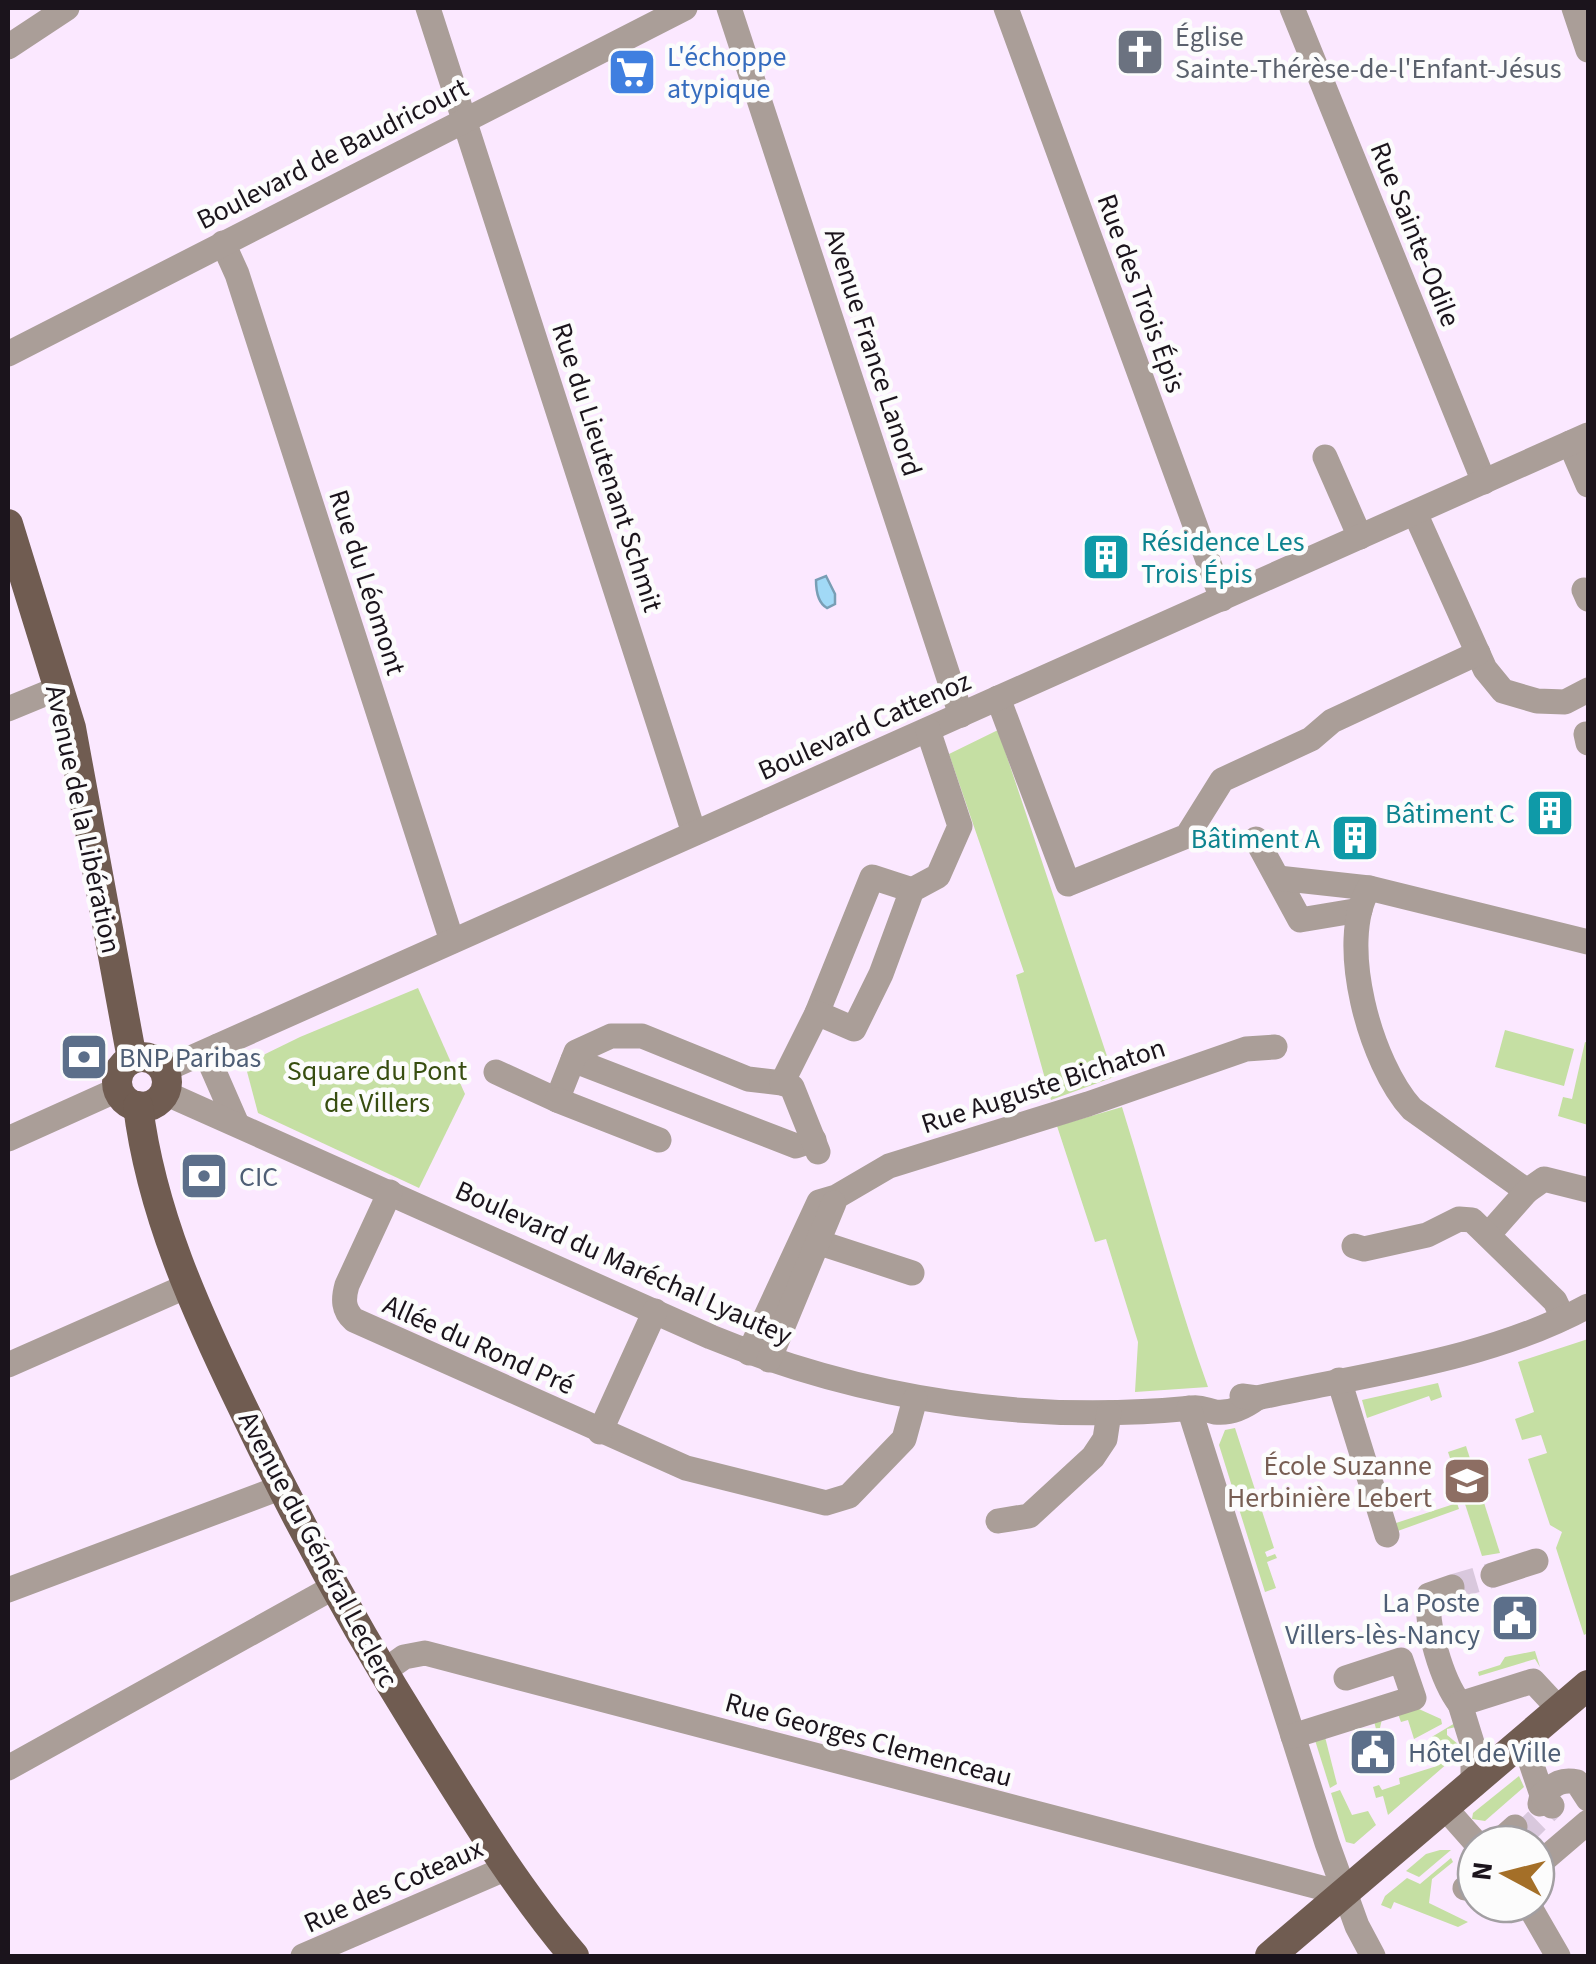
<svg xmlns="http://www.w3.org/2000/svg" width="1596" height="1964" viewBox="0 0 1596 1964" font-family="'Source Sans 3',sans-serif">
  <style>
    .green { fill: #c5dfa3 }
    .water { fill: #a1d9f6; stroke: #799eb5; stroke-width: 2.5 }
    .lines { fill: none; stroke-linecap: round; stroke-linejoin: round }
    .minor-tunnel { stroke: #d9c8dd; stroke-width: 25; stroke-dasharray: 25 12; stroke-linecap: butt }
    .minor { stroke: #aa9e98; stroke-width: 25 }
    .major { stroke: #705c51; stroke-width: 30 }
    .labels { text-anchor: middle; stroke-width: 9; stroke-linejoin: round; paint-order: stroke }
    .worship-label { font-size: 28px; fill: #5b616d; stroke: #fcfcfc; text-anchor: start }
    .shop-label { font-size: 28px; fill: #366cbe; stroke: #fcfcfc; text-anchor: start }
    .street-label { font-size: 28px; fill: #1b141c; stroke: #fcfcfc }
    .culture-label { font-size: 28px; fill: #0d838f; stroke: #fcfcfc; text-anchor: end }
    .service-label { font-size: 28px; fill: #4e5e75; stroke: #fcfcfc; text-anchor: start }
    .park-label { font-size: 28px; fill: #374d10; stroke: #fcfcfc }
    .education-label { font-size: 28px; fill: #785e54; stroke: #fcfcfc; text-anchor: end }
  </style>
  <rect width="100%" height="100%" fill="#fbe8ff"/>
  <g class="green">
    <path d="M 998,730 L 1114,1077 L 1051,1100 L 1016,975 L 1024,972 L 949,754 Z"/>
    <path d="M 418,988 L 465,1094 L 419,1188 L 258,1113 L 245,1064 L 300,1037 Z"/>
    <path d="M 1505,1030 L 1574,1049 L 1564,1086 L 1495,1067 Z"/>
    <path d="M 1585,1042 L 1588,1043 L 1588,1125 L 1558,1116 L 1563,1097 L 1572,1099 Z"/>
    <path d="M 1122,1107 C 1151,1200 1175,1295 1208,1387 L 1135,1392 L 1138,1342 L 1106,1239 L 1095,1242 L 1057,1126 Z"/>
    <path d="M 1588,1339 L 1588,1633 L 1584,1635 L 1556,1548 L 1562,1532 L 1550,1525 L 1528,1459 L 1547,1453 L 1541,1435 L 1522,1440 L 1515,1419 L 1534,1412 L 1518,1362 Z"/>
    <path d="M 1438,1383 L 1442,1397 L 1431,1401 L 1429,1396 L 1367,1418 L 1362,1400 Z"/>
    <path d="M 1235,1428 L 1274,1548 L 1265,1552 L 1267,1557 L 1275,1554 L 1277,1558 L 1267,1562 L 1276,1588 L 1265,1592 L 1219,1445 L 1225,1430 Z"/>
    <path d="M 1466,1446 L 1500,1553 L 1482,1556 L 1448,1452 Z"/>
    <path d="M 1457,1503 L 1459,1509 L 1395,1532 L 1393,1524 Z"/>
    <path d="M 1535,1651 L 1540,1667 L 1535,1659 L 1479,1676 L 1478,1672 L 1500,1665 L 1505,1657 Z"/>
    <path d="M 1410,1705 L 1441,1719 L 1442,1724 L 1414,1739 L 1408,1720 L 1401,1722 L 1398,1714 L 1382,1719 L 1380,1728 L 1376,1729 L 1373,1717 Z"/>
    <path d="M 1455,1723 L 1456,1727 L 1447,1729 L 1447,1735 L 1464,1749 L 1388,1815 L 1383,1796 L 1376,1798 L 1373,1787 L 1379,1785 L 1382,1790 L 1400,1784 L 1399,1778 L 1437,1766 L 1430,1738 Z"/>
    <path d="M 1324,1733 L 1337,1784 L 1330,1788 L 1314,1737 Z"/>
    <path d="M 1519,1776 L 1524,1787 L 1485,1821 L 1472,1819 L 1473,1813 Z"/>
    <path d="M 1340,1790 L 1352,1815 L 1368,1811 L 1376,1825 L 1354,1844 L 1346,1842 L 1331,1793 Z"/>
    <path d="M 1440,1850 L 1451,1850 L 1419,1877 L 1406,1871 L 1426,1854 Z"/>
    <path d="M 1451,1858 L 1453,1862 L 1432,1879 L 1429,1903 L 1468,1922 L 1458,1927 L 1394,1902 L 1391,1909 L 1381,1905 L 1385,1896 L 1407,1878 L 1420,1884 Z"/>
  </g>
  <path class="water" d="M 826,576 L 835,594 L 835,604 L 827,608 C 818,603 816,589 816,580 Z"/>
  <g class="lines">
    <g class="minor-tunnel">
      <path d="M 1452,1587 L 1493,1575"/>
      <path d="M 1519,1838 L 1552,1806"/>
    </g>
    <g class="minor">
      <path d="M 428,8 L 694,833"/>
      <path d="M 729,8 L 961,715"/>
      <path d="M 1006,8 L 1222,599"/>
      <path d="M 1292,8 L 1484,482"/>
      <path d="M 1574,8 L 1588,50"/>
      <path d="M 8,47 L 67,8"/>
      <path d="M 223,243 L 237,274 L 452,941"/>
      <path d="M 8,354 L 685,8"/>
      <path d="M 1570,443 L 1588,485"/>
      <path d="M 1325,457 L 1360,537"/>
      <path d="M 1415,513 L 1485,669 L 1503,691 L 1537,701 L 1565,702 L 1588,690"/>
      <path d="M 1584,590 L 1588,599"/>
      <path d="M 998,698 L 1068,884 L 1187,836 L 1222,780 L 1311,739 L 1332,721 L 1478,653"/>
      <path d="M 8,709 L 59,688"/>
      <path d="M 1586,734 L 1588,743"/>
      <path d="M 1256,839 L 1300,920 L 1360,910"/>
      <path d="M 1278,878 L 1369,888"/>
      <path d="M 817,1013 L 872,877 L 912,890"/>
      <path d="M 218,1046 L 212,1067 L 236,1122"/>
      <path d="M 573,1060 L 796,1146 L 814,1140"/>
      <path d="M 164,1070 L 1588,435"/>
      <path d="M 496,1072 L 557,1100 L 576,1052 L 611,1036 L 642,1036 L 748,1079 L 782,1083"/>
      <path d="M 165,1093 L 711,1337 C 865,1400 1027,1424 1193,1408 C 1201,1407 1206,1410 1215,1412 C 1231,1414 1245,1407 1257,1398"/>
      <path d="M 557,1100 L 659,1140"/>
      <path d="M 8,1139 L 119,1089"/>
      <path d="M 818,1152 L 792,1087 L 782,1083 L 817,1013 L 854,1029 L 881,974 L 912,890 L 938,876 L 960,826 L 928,730"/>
      <path d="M 1527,1191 L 1412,1109 C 1371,1065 1336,942 1369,888 L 1588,942"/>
      <path d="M 390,1192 L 347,1285 C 343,1299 343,1310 354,1320 L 686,1468 L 826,1503 L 849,1496 L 904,1439 L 915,1399"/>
      <path d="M 1488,1235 L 1527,1191 L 1544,1179 L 1588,1190"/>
      <path d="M 808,1239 L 912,1273"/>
      <path d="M 1354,1246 L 1364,1249 L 1427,1235 L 1459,1219 L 1472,1220 L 1555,1301 L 1563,1318"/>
      <path d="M 749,1353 L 819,1202 L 836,1197 L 889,1166 L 1088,1104 L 1246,1049 L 1275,1047"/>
      <path d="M 769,1360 L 834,1203"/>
      <path d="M 8,1365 L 187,1286"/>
      <path d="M 1339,1380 L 1387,1535"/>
      <path d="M 1242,1396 L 1257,1398 C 1367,1374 1489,1360 1588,1306"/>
      <path d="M 1189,1408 L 1327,1843 L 1357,1926 L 1373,1956"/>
      <path d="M 600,1432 L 655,1311"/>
      <path d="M 998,1521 L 1029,1516 L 1093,1457 L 1105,1439 L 1109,1413"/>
      <path d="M 1493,1575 L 1536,1561"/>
      <path d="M 1452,1587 L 1429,1595 C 1425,1624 1442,1681 1460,1704"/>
      <path d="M 8,1590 L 282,1487"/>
      <path d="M 383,1672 L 404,1657 L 425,1653 L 1345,1894"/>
      <path d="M 1293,1736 L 1414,1698 L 1401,1660 L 1346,1678"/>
      <path d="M 1524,1742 L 1542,1795 L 1540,1804"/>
      <path d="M 8,1768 L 334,1587"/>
      <path d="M 1473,1786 L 1473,1746 L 1460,1704 L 1533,1681 L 1560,1710"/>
      <path d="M 1552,1806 L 1542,1795 C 1554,1785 1561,1778 1577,1782 L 1588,1799"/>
      <path d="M 1446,1809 L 1477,1844"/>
      <path d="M 1496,1844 L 1515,1827"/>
      <path d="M 1536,1861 L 1547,1857 L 1588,1822"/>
      <path d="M 1465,1888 L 1476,1880"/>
      <path d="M 1528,1904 L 1558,1956"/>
      <path d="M 303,1956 L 507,1868"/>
    </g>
    <g class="major">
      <path d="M 8,524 L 71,728 L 132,1059"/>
      <circle cx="142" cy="1082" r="25"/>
      <path d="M 138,1106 C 151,1212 196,1311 242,1406 C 296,1520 357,1631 424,1738 C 471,1813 517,1889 574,1956"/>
      <path d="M 1270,1956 L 1588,1685"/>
    </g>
  </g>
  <defs>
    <g id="church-square" transform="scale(2.5)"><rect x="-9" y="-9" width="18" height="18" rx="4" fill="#6b7280" stroke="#fcfcfc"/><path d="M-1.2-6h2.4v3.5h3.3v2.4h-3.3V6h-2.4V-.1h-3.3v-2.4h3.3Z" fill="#fff"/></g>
    <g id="supermarket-square" transform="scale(2.5)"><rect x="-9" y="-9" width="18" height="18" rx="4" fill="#3f7fe0" stroke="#fcfcfc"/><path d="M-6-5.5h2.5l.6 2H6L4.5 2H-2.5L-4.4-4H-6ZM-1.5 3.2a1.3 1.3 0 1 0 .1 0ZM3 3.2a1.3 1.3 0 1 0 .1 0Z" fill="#fff"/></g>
    <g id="building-square" transform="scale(2.5)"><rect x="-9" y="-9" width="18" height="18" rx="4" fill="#0f9aa8" stroke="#fcfcfc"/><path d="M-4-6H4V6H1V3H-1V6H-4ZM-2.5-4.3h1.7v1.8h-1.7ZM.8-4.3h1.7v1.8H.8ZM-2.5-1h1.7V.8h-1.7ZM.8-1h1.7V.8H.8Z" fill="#fff"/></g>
    <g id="bank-square" transform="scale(2.5)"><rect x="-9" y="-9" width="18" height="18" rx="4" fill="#5c6f8a" stroke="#fcfcfc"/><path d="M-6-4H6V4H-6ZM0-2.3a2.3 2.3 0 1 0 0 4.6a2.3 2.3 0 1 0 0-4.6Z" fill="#fff"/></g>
    <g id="school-square" transform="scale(2.5)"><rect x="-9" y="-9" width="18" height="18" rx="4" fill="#8d6e63" stroke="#fcfcfc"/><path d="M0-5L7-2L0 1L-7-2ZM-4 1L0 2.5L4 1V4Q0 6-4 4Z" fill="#fff"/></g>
    <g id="civic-square" transform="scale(2.5)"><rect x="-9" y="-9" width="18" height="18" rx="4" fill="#5c6f8a" stroke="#fcfcfc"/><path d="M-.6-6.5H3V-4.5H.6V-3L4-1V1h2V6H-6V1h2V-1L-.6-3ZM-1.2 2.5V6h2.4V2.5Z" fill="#fff"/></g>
  </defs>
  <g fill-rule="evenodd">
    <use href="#church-square" x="1140" y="52"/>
    <use href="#supermarket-square" x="632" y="72"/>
    <use href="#building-square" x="1106" y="557"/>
    <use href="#building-square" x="1550" y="813"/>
    <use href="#building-square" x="1355" y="838"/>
    <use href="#bank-square" x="84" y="1057"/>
    <use href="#bank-square" x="204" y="1176"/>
    <use href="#school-square" x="1467" y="1481"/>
    <use href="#civic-square" x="1515" y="1618"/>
    <use href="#civic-square" x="1373" y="1752"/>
  </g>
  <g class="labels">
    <g class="worship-label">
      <text x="1175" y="46">Église<tspan x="1175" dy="32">Sainte-Thérèse-de-l'Enfant-Jésus</tspan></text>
    </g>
    <g class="shop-label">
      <text x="667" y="66">L'échoppe<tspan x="667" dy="32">atypique</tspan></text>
    </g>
    <g class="street-label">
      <text transform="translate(332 153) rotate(-27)" y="10">Boulevard de Baudricourt</text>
      <text transform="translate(1416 234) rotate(68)" y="10">Rue Sainte-Odile</text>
      <text transform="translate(1142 293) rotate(70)" y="10">Rue des Trois Épis</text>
      <text transform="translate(874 352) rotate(72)" y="10">Avenue France Lanord</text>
      <text transform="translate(608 467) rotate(72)" y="10">Rue du Lieutenant Schmit</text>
      <text transform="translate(368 582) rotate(72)" y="10">Rue du Léomont</text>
      <text transform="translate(864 725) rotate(-24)" y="10">Boulevard Cattenoz</text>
      <text transform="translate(84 819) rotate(78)" y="10">Avenue de la Libération</text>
      <text transform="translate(1043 1085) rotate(-18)" y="10">Rue Auguste Bichaton</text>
      <text transform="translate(624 1262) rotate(24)" y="10">Boulevard du Maréchal Lyautey</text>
      <text transform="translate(479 1344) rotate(24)" y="10">Allée du Rond Pré</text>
      <text transform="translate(319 1549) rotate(62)" y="10">Avenue du Général Leclerc</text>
      <text transform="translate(869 1739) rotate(15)" y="10">Rue Georges Clemenceau</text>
      <text transform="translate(393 1885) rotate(-24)" y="10">Rue des Coteaux</text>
    </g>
    <g class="culture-label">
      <text x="1141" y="551" text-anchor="start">Résidence Les<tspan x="1141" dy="32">Trois Épis</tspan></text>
      <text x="1515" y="823">Bâtiment C</text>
      <text x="1320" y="848">Bâtiment A</text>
    </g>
    <g class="service-label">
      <text x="119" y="1067">BNP Paribas</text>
      <text x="239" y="1186">CIC</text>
      <text x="1480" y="1612" text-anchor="end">La Poste<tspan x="1480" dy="32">Villers-lès-Nancy</tspan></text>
      <text x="1408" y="1762">Hôtel de Ville</text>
    </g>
    <g class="park-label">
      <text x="377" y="1080">Square du Pont<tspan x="377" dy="32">de Villers</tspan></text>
    </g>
    <g class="education-label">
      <text x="1432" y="1475">École Suzanne<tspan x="1432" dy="32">Herbinière Lebert</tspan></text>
    </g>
  </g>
  <rect width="1596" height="1964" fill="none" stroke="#1b141c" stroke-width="20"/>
  <g transform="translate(1506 1874) rotate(277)"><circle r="48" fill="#fcfcfc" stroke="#a29fa2" stroke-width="2.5"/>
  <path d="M0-8L18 38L0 25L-18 38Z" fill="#a46f28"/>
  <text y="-15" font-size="28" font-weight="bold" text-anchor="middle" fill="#1b141c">N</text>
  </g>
</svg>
